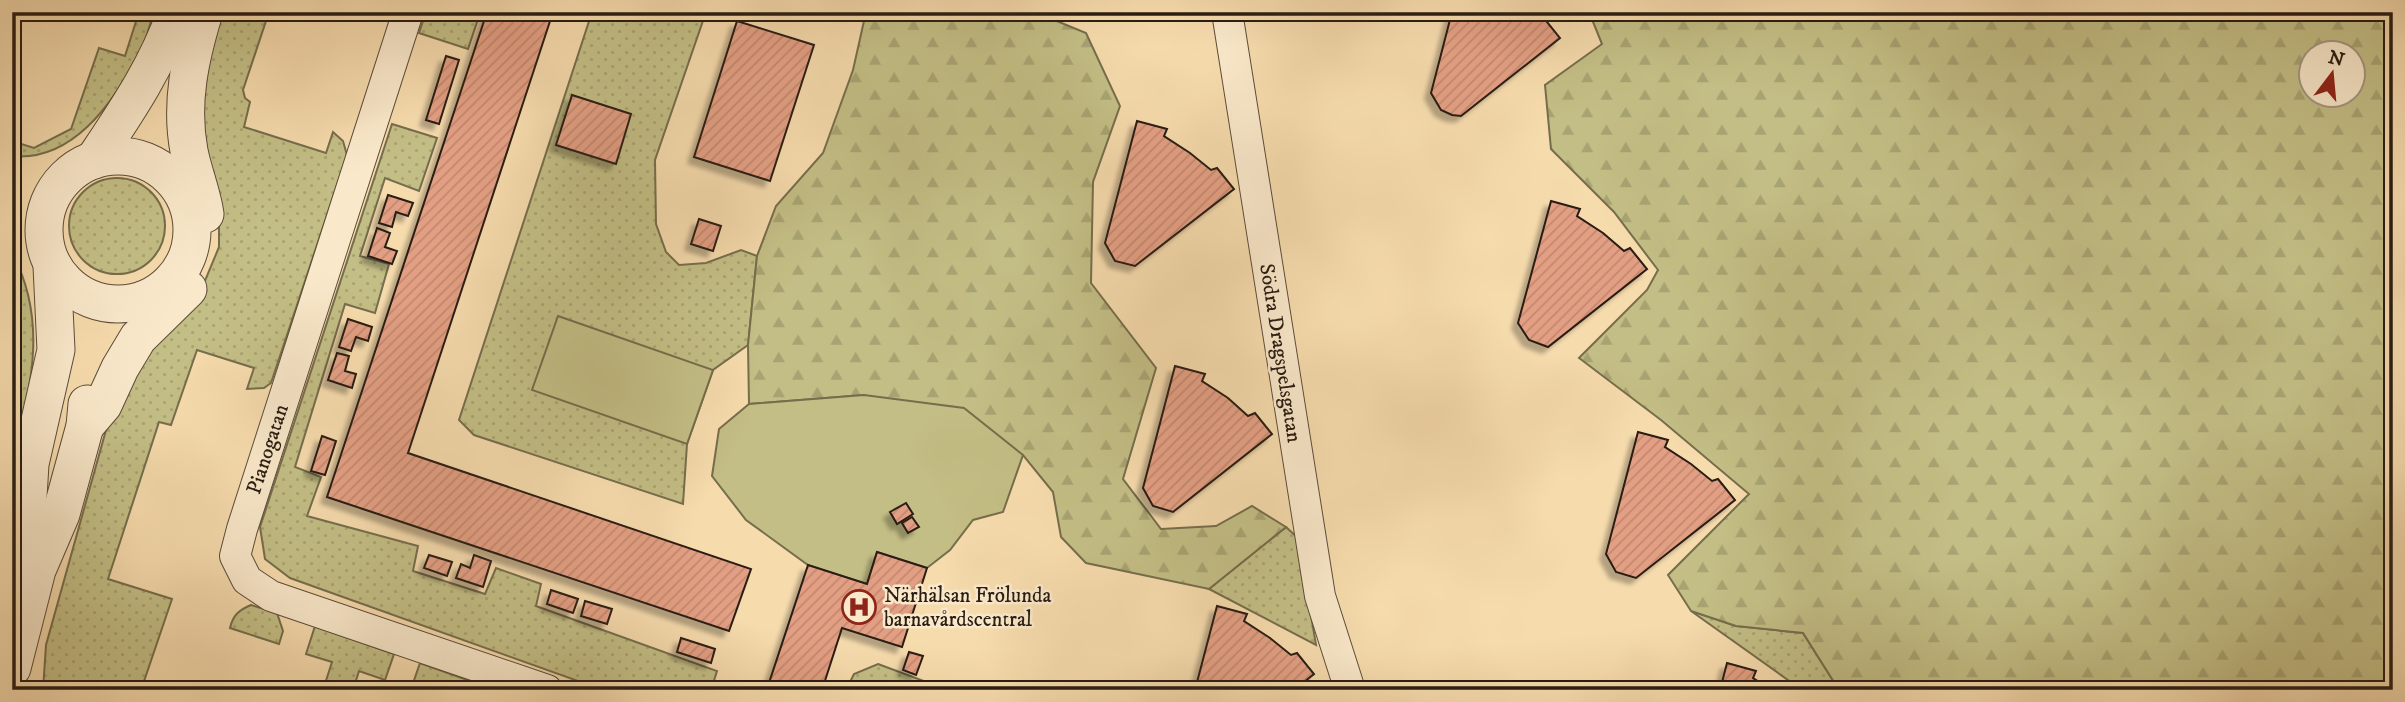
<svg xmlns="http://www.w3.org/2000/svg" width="2405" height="702" viewBox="0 0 2405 702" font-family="'IM FELL DW Pica',serif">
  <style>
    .grass { fill: url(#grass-dots); stroke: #766d4c; stroke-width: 2 }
    .forest { fill: url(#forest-firs); stroke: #766d4c; stroke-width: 2; fill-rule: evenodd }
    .park { fill: #c3be85; stroke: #766d4c; stroke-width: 2 }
    .building { fill: url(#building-hatch); stroke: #291c12; stroke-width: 2; filter: url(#shadow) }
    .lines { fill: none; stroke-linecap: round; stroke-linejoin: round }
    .minor-casing { stroke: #5c4c39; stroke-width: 32 }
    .tertiary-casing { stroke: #5c4c39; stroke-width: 39 }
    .minor { stroke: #f9e8ca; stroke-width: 30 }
    .tertiary { stroke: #f9e8ca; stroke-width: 37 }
    .labels { text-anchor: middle; stroke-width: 5; stroke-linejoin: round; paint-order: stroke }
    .street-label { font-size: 21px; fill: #291c12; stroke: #f9e8ca }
    .poi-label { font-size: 21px; fill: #291c12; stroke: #f9e8ca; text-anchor: start }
  </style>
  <defs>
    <pattern id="grass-dots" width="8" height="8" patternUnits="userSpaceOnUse" patternTransform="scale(1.75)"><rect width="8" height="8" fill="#c3be85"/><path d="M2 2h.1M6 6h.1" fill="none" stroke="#a8a372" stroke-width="1.8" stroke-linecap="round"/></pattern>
    <pattern id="forest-firs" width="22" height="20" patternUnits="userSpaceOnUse" patternTransform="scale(1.75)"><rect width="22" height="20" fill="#c3be85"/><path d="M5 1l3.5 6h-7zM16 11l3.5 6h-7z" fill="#a8a372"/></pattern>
    <pattern id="building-hatch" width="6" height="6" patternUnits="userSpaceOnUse" patternTransform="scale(1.75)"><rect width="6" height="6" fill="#e39f83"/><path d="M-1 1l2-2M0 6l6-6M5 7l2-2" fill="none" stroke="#c38870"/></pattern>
    <filter id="shadow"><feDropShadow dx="-6" dy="6" stdDeviation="2" flood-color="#0004"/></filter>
  </defs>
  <rect width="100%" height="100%" fill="#f6dbad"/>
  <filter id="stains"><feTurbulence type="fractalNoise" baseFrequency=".00286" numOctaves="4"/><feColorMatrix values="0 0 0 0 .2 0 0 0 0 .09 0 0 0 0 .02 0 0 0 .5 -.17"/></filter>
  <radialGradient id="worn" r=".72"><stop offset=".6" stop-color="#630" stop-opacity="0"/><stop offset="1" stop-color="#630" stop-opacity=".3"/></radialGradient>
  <g class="grass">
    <path d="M 139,12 L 154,12 C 149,27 145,45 137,58 C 112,104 72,162 12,156 L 12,141 L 34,148 L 71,129 L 99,48 L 125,56 Z"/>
    <path d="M 217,12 L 269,12 L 243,90 L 245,98 L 250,102 L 244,127 L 326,153 L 333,132 L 343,141 L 347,155 L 271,383 L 264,388 L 247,389 L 254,368 L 197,350 L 171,425 L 159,422 L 108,579 L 172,599 L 141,690 L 43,690 L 46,645 L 113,405 L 136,364 L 202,288 L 219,247 L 219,221 L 198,97 Z"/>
    <path d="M 426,12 L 471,12 L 479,16 L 468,49 L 419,33 Z"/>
    <path d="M 592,12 L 706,12 L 655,160 L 656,224 L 666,252 L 679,265 L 706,263 L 741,250 L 757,256 L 748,345 L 713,370 L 687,444 L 683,504 L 474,435 L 459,420 Z"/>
    <path d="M 392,124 L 437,138 L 419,191 L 385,178 L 360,256 L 389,264 L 375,313 L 345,304 L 295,467 L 321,477 L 307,516 L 418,546 L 413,571 L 485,594 L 496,568 L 541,584 L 536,606 L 717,671 L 711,690 L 603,690 L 290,578 L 265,559 L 260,527 Z"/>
    <circle cx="117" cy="226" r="48"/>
    <path d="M 12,253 C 50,323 29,393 12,465 L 12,394 L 21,365 L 12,362 L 12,312 L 15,301 L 12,290 Z"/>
    <path d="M 1286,527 L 1298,538 L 1316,645 L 1209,589 Z"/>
    <path d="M 251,605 L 277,613 L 283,631 L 279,644 L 230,628 C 233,615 239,610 251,605 Z"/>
    <path d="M 1691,611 L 1736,626 L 1803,633 L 1839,690 L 1802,690 Z"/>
    <path d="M 315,626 L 394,654 L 385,680 L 359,671 L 353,690 L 323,690 L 332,662 L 306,654 Z"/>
    <path d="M 420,663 L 473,682 L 470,690 L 411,689 Z"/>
    <path d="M 878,664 L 932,684 L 930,690 L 846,690 L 854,674 Z"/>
  </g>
  <g class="forest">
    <path d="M 866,12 L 1047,12 L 1047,17 L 1086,33 L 1120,106 L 1093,182 L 1091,283 L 1156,368 L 1123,479 L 1161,529 L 1216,526 L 1252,506 L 1286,527 L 1209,589 L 1086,563 L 1061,537 L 1053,492 L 1023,455 L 864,395 L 749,404 L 748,345 L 757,256 L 776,206 L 823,153 L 853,70 Z"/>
    <path d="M 1589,12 L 2393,12 L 2393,690 L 1839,690 L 1803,633 L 1736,626 L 1691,611 L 1668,575 L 1749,494 L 1661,420 L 1579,358 L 1647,290 L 1658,270 L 1614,212 L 1551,149 L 1545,85 L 1602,44 ZM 2310,52 L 2352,52 L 2352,94 L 2310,94 Z"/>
  </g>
  <g class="park">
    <path d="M 558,316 L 713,370 L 687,444 L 532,390 Z"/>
    <path d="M 864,395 L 964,408 L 1023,455 L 1003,512 L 973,520 L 950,550 L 927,568 L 877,552 L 867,584 L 808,565 L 746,520 L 712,476 L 719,429 L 749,404 Z"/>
  </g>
  <g class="building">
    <path d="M 487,12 L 553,12 L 408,453 L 751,569 L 729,631 L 327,497 Z"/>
    <path d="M 1452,12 L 1528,12 L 1537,20 L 1543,17 L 1560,38 L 1461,116 L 1452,115 L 1441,110 L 1431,93 Z"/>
    <path d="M 737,21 L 814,45 L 770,181 L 694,157 Z"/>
    <path d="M 446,56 L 459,60 L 439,124 L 426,120 Z"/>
    <path d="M 572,95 L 631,114 L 616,164 L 556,145 Z"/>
    <path d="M 1137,121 L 1167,129 L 1164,136 L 1190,153 L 1211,170 L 1217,168 L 1234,189 L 1135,266 L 1115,261 L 1105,243 Z"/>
    <path d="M 388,195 L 413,203 L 408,216 L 396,212 L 392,227 L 379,223 Z"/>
    <path d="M 1551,201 L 1580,209 L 1577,216 L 1603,233 L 1624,251 L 1630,248 L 1647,269 L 1548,347 L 1529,340 L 1518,323 Z"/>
    <path d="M 699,219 L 721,226 L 713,251 L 691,244 Z"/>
    <path d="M 377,228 L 390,233 L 385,247 L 397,251 L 392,264 L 368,256 Z"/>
    <path d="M 348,319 L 372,327 L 368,341 L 356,337 L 351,351 L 339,347 Z"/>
    <path d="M 337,353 L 349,356 L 345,371 L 356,374 L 352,388 L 328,380 Z"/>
    <path d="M 1175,366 L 1205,374 L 1202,381 L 1228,398 L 1248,416 L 1255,413 L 1272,434 L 1173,512 L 1153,506 L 1143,488 Z"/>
    <path d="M 1638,432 L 1668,440 L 1665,447 L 1691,464 L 1712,481 L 1718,479 L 1735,500 L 1636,578 L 1616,572 L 1606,554 Z"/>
    <path d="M 322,436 L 336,441 L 325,475 L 311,471 Z"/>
    <path d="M 906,503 L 913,514 L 897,524 L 890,512 Z"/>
    <path d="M 912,517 L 919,527 L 908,533 L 902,523 Z"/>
    <path d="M 877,552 L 927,568 L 902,647 L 842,628 L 822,690 L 779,690 L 768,686 L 808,565 L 867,584 Z"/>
    <path d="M 429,555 L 452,562 L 447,576 L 424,568 Z"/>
    <path d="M 474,555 L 491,561 L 483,587 L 456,578 L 461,564 L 470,568 Z"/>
    <path d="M 551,590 L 578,599 L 573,613 L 547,604 Z"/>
    <path d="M 585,601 L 612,609 L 607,624 L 581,616 Z"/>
    <path d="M 1217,606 L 1247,614 L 1244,621 L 1270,638 L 1291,655 L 1297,653 L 1314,674 L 1294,690 L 1195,690 Z"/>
    <path d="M 681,638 L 715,649 L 711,663 L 677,652 Z"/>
    <path d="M 909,652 L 923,656 L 916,675 L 903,670 Z"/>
    <path d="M 1727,663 L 1756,671 L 1753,678 L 1772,690 L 1720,690 Z"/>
  </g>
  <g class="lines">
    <g class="minor-casing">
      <g id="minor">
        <path d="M 408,12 L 242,529 L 235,556 L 247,580 L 271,596 L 547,690"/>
        <path d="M 1227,12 L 1320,596 L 1350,690"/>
      </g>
    </g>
    <g class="tertiary-casing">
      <g id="tertiary">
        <path d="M 204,12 C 190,58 180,103 189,151 C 193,172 202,193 205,214"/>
        <circle cx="118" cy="230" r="74"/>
        <path d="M 94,160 C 126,112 157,67 176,12"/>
        <path d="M 85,426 L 103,405 L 120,368 L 138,338 L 188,289"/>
        <path d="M 12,556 L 28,497 L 30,464 L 56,350 L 52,266"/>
        <path d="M 12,668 L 37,570 L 61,514 L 85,426 L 87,404"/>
      </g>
    </g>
    <use href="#minor" class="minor"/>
    <use href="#tertiary" class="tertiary"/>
  </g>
  <defs>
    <g id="hospital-ring" transform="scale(1.75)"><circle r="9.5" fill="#f9e8ca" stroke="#8f2418" stroke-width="1.5"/><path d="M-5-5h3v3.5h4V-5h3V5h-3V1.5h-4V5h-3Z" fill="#8f2418"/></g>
  </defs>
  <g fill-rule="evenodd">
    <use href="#hospital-ring" x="859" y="607"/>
  </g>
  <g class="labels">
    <g class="street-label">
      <text transform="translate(1281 353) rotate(81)" y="7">Södra Dragspelsgatan</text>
      <text transform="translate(267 449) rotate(-72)" y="7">Pianogatan</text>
    </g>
    <g class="poi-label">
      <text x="884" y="602">Närhälsan Frölunda<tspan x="884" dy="24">barnavårdscentral</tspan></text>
    </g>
  </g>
  <rect width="2405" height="702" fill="none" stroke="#f6dbad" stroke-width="42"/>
  <rect x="14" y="14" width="2377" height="674" fill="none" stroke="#291c12" stroke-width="3.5"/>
  <rect x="21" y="21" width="2363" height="660" fill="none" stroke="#291c12" stroke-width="2"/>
  <g transform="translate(2332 74) rotate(16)"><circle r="33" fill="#f9e8ca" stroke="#a69680" stroke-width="2"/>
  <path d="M0-5L12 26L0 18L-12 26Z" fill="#8f2418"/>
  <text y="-10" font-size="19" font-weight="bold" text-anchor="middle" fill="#291c12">N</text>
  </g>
  <rect width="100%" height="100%" filter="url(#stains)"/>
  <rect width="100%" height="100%" fill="url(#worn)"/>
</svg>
